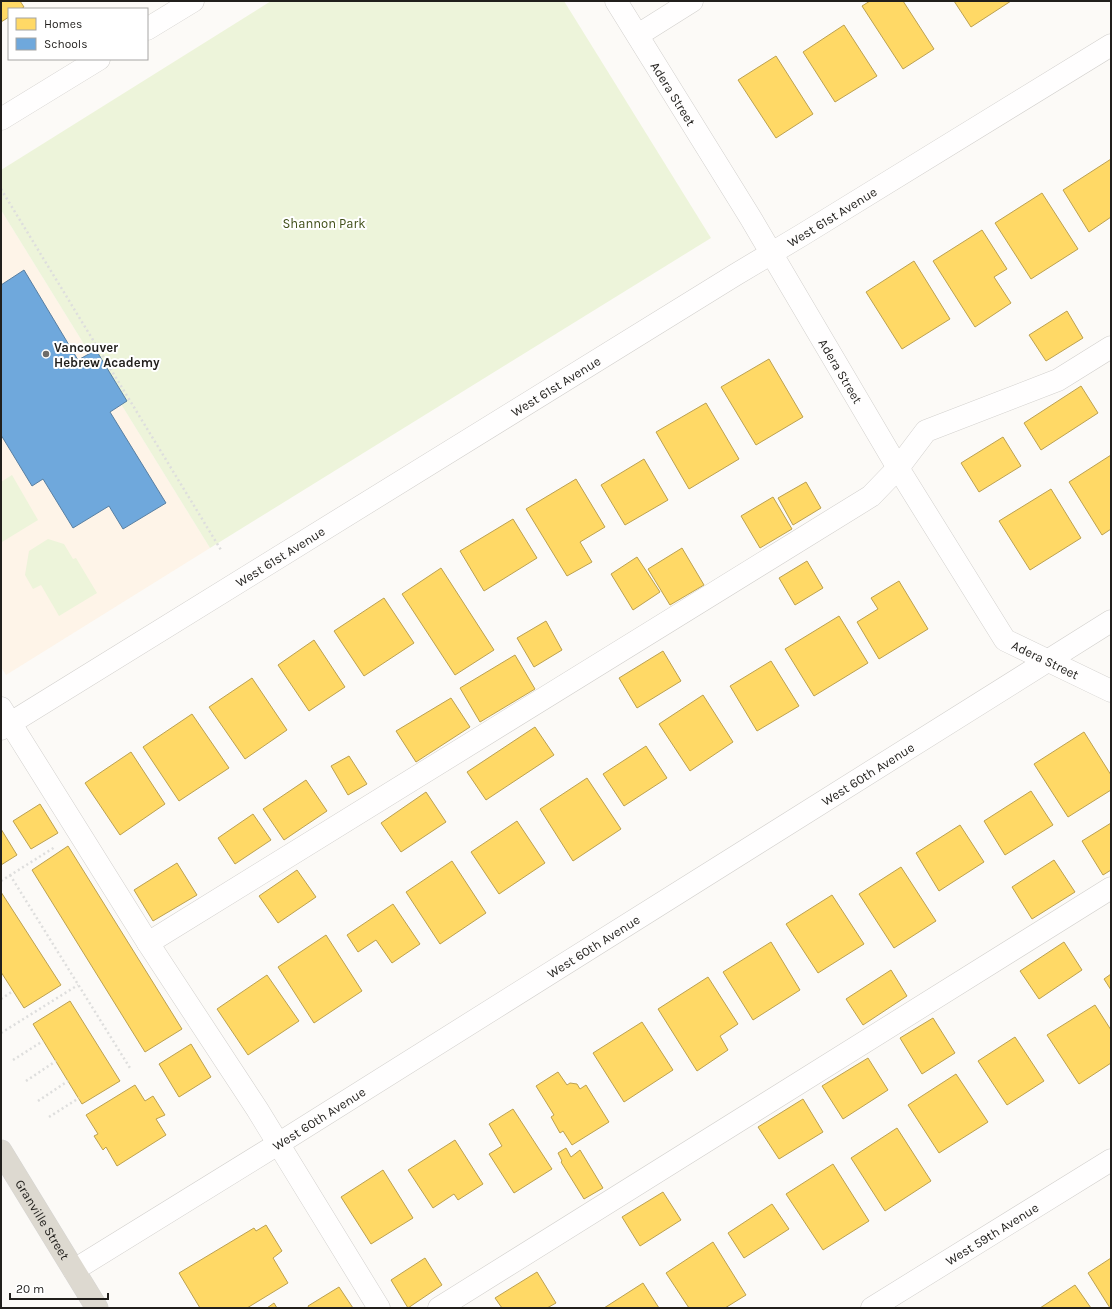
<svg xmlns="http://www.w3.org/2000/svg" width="1112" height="1309" viewBox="0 0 1112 1309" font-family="Karla,sans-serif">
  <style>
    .education { fill: #fef4e8 }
    .green { fill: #edf4da }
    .homes { fill: #ffd966; stroke: #bca150 }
    .schools { fill: #6fa8dc; stroke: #587fa2 }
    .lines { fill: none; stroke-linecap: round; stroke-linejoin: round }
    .minor-casing { stroke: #d2d0cd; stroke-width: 23 }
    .highway-casing { stroke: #d6d5d3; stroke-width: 23 }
    .path { stroke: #dededd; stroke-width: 2.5; stroke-dasharray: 2 3; stroke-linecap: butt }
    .minor { stroke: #fffefe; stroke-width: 22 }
    .highway { stroke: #ddd9d0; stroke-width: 22 }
    .poi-dot { fill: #6e6c69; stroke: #fff; stroke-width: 1.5 }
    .labels { text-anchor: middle; stroke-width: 4; stroke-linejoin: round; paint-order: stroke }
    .street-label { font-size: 13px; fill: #211f1c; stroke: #fff }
    .park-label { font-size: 13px; fill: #414f19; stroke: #fff }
    .poi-label { font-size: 13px; font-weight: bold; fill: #211f1c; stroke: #fff; text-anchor: start }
  </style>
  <rect width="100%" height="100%" fill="#fcfaf7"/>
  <path class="education" d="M 1,210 L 210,548 L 6,675 L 1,667 Z"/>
  <g class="green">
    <path d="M 271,1 L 564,1 L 711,238 L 210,548 L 1,210 L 1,170 Z"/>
    <path d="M 12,475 L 38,520 L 2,542 L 1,482 Z"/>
    <path d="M 48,539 L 64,544 L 73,559 L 76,558 L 97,593 L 59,616 L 41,585 L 33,589 L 25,575 L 29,551 Z"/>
  </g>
  <g class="homes">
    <path d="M 1,1 L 20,1 L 24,7 L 21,9 L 9,9 L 9,17 L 1,22 Z"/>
    <path d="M 870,1 L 903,1 L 934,49 L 903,69 L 862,6 Z"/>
    <path d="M 954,1 L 1011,1 L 971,27 Z"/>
    <path d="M 844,25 L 877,76 L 835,102 L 803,52 Z"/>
    <path d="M 776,56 L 813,114 L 776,138 L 738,80 Z"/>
    <path d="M 1111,159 L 1111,217 L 1089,232 L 1063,190 Z"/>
    <path d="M 1042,193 L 1078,249 L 1031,279 L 995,223 Z"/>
    <path d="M 982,230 L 1007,269 L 994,277 L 1011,303 L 975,327 L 933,261 Z"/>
    <path d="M 914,261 L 950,319 L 902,349 L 866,292 Z"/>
    <path d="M 1067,311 L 1083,338 L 1046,361 L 1029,335 Z"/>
    <path d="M 769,359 L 803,417 L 756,445 L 721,387 Z"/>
    <path d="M 1081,386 L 1098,413 L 1041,450 L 1024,423 Z"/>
    <path d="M 706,403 L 739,459 L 689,489 L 656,432 Z"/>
    <path d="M 1003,437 L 1021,466 L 979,492 L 961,463 Z"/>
    <path d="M 1111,455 L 1111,529 L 1102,535 L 1069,482 Z"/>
    <path d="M 644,459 L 668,500 L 625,525 L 601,485 Z"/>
    <path d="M 576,479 L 605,527 L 580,542 L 592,562 L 567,576 L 526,509 Z"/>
    <path d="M 806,482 L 821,508 L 793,525 L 778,498 Z"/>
    <path d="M 1051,489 L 1081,538 L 1030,570 L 999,521 Z"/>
    <path d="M 773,497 L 792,529 L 760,548 L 741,516 Z"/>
    <path d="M 513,519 L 537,558 L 484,591 L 460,551 Z"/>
    <path d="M 682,548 L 704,585 L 670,605 L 648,569 Z"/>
    <path d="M 637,557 L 660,592 L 633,610 L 611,574 Z"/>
    <path d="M 807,561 L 823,588 L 795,605 L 779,578 Z"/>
    <path d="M 441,568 L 494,650 L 455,675 L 402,594 Z"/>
    <path d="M 899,581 L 928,629 L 879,659 L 857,622 L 878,609 L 871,598 Z"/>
    <path d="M 384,598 L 414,643 L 364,676 L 334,631 Z"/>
    <path d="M 839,616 L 868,663 L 814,696 L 785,649 Z"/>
    <path d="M 546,621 L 562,650 L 534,667 L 517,638 Z"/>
    <path d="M 314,640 L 345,687 L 309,711 L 278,665 Z"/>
    <path d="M 663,651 L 681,681 L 637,708 L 619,678 Z"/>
    <path d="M 515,655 L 535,689 L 480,722 L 460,688 Z"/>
    <path d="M 771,661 L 799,706 L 757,731 L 730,686 Z"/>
    <path d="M 252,678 L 287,730 L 245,759 L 209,707 Z"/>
    <path d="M 703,695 L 733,742 L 690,771 L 659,724 Z"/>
    <path d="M 451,698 L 470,727 L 416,762 L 396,731 Z"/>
    <path d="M 192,714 L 229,768 L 179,801 L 143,747 Z"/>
    <path d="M 535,727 L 554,755 L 486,800 L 467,772 Z"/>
    <path d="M 1084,732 L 1111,775 L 1111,790 L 1068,817 L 1034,764 Z"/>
    <path d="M 646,746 L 667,778 L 624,806 L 603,774 Z"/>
    <path d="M 131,752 L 165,804 L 120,835 L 85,783 Z"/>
    <path d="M 349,756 L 367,784 L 348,795 L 331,766 Z"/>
    <path d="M 587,778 L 621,829 L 573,861 L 540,809 Z"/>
    <path d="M 306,780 L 327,811 L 284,840 L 263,809 Z"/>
    <path d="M 1031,791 L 1053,825 L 1005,855 L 984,821 Z"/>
    <path d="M 426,792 L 446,822 L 401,852 L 381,823 Z"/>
    <path d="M 40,804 L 58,833 L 31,849 L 13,821 Z"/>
    <path d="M 253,814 L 271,840 L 235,864 L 218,838 Z"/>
    <path d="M 517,821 L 545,863 L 499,894 L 471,852 Z"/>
    <path d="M 1111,823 L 1111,870 L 1103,875 L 1082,841 Z"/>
    <path d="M 960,825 L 984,862 L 939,891 L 916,853 Z"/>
    <path d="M 1,829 L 17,855 L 1,865 Z"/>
    <path d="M 68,846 L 182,1029 L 145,1052 L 32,870 Z"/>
    <path d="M 1054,860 L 1075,892 L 1032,919 L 1012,887 Z"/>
    <path d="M 452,861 L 486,913 L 440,944 L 406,892 Z"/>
    <path d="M 177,863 L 197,895 L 153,921 L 134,890 Z"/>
    <path d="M 901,867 L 936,921 L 894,948 L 859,894 Z"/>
    <path d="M 297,870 L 316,897 L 278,923 L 259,896 Z"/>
    <path d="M 1,892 L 61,985 L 24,1008 L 1,972 Z"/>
    <path d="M 832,895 L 864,944 L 818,973 L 786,924 Z"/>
    <path d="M 393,904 L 420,944 L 392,963 L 376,940 L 358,952 L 347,935 Z"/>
    <path d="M 326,935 L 362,991 L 314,1023 L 278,967 Z"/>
    <path d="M 771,942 L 800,990 L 753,1020 L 723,972 Z"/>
    <path d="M 1064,942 L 1082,970 L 1039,999 L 1020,971 Z"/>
    <path d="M 891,970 L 907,996 L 863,1025 L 846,999 Z"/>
    <path d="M 1111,974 L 1111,990 L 1104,979 Z"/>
    <path d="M 267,975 L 299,1021 L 248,1055 L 217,1009 Z"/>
    <path d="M 708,977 L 738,1024 L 720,1036 L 728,1050 L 697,1071 L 658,1009 Z"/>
    <path d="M 70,1001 L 120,1081 L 82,1104 L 33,1024 Z"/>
    <path d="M 1095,1005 L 1111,1030 L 1111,1063 L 1079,1084 L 1047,1035 Z"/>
    <path d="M 933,1018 L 955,1053 L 922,1074 L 900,1038 Z"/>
    <path d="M 642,1022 L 673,1070 L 624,1102 L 593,1053 Z"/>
    <path d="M 1015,1037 L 1044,1081 L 1007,1105 L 978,1061 Z"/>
    <path d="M 191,1044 L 211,1077 L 179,1097 L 159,1064 Z"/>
    <path d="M 868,1058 L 888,1090 L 843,1119 L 822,1086 Z"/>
    <path d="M 558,1072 L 567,1085 L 570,1083 L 577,1084 L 580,1089 L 586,1085 L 609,1122 L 572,1145 L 563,1131 L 560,1133 L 551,1117 L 554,1115 L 536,1086 Z"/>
    <path d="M 956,1074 L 988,1122 L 939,1153 L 908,1105 Z"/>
    <path d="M 135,1085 L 145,1101 L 153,1096 L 165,1115 L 156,1119 L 166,1135 L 117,1166 L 106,1147 L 103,1150 L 94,1136 L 98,1134 L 86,1115 Z"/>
    <path d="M 803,1099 L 823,1132 L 779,1159 L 758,1127 Z"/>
    <path d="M 513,1109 L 552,1169 L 514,1193 L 489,1154 L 502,1146 L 489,1124 Z"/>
    <path d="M 897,1128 L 931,1181 L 885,1211 L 851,1158 Z"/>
    <path d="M 455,1140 L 483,1184 L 458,1200 L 454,1194 L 433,1208 L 408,1170 Z"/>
    <path d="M 566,1148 L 571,1157 L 580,1150 L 603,1188 L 584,1199 L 561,1162 L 562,1161 L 558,1153 Z"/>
    <path d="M 833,1164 L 869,1221 L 823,1250 L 786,1194 Z"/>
    <path d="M 383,1170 L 413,1218 L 371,1244 L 341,1197 Z"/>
    <path d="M 663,1192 L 681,1220 L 640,1246 L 622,1217 Z"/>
    <path d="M 772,1204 L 789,1229 L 744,1258 L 728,1233 Z"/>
    <path d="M 266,1225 L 282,1251 L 273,1258 L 288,1283 L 247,1308 L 200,1308 L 179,1273 L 254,1228 L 256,1231 Z"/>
    <path d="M 713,1242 L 746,1295 L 725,1308 L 689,1308 L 666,1273 Z"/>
    <path d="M 425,1258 L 442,1285 L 408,1308 L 391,1280 Z"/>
    <path d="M 1111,1258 L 1111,1308 L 1110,1308 L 1088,1273 Z"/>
    <path d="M 537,1272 L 556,1303 L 547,1308 L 502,1308 L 495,1298 Z"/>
    <path d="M 643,1283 L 659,1308 L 604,1308 Z"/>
    <path d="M 1075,1285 L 1091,1308 L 1040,1308 Z"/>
    <path d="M 339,1287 L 353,1308 L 309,1308 L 308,1306 Z"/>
    <path d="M 274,1303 L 277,1308 L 267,1308 Z"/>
  </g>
  <path class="schools" d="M 24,270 L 78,360 L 96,350 L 127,401 L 110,412 L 166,503 L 123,529 L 109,506 L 73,528 L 43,479 L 32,486 L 1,435 L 1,285 Z"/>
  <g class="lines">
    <g class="minor-casing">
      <g id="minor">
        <path id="s1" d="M 616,1 L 750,217 L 898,468 L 1005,640 L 1111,691"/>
        <path d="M 147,29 L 193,1"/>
        <path d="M 638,35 L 692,1"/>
        <path d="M 1,119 L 99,59"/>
        <path d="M 1,708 L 148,943 L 257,1109 L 379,1308"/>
        <path id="s2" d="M 1,729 L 735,275 L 802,235 L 1111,45"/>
        <path d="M 148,943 L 871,496 L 898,468 L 926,431 L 1058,380 L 1111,347"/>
        <path id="s3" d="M 74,1270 L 278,1144 L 1111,621"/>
        <path d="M 439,1308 L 1111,888"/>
        <path id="s4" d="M 872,1308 L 1111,1160"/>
      </g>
    </g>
    <g class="highway-casing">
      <g id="highway">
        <path id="s5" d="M 1,1151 L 97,1308"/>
      </g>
    </g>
    <g class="path">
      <path d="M 1,189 L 221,550"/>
      <path d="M 10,875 L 130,1068"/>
      <path d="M 1,881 L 55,847"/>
      <path d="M 1,999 L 13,991"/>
      <path d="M 1,1033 L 78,985"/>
      <path d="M 13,1060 L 43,1041"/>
      <path d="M 26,1081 L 56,1061"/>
      <path d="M 38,1101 L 68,1081"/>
      <path d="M 49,1117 L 79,1098"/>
    </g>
    <use href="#minor" class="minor"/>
    <use href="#highway" class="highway"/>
  </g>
  <circle class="poi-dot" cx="46" cy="354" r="4"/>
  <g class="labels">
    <g class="street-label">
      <text dy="5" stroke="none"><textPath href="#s1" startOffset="109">Adera Street</textPath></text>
      <text dy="5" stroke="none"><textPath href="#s2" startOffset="976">West 61st Avenue</textPath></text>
      <text dy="5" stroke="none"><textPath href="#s1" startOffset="433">Adera Street</textPath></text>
      <text dy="5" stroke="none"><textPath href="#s2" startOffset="652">West 61st Avenue</textPath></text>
      <text dy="5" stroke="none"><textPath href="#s2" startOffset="328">West 61st Avenue</textPath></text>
      <text dy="5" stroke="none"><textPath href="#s1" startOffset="793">Adera Street</textPath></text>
      <text dy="5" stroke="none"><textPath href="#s3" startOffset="936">West 60th Avenue</textPath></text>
      <text dy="5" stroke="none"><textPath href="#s3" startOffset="612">West 60th Avenue</textPath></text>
      <text dy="5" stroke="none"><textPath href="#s3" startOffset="288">West 60th Avenue</textPath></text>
      <text dy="5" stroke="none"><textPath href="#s5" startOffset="80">Granville Street</textPath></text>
      <text dy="5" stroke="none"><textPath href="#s4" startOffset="141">West 59th Avenue</textPath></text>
    </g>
    <g class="park-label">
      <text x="324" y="228">Shannon Park</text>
    </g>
    <g class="poi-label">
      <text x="54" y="352">Vancouver<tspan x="54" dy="15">Hebrew Academy</tspan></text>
    </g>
  </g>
  <rect width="1112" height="1309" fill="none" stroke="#211f1c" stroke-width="4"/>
  <rect x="8" y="8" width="140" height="52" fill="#ffffff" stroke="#a6a5a4"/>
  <rect x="16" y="18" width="20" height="12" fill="#ffd966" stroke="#a6a5a4"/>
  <text x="44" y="28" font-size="12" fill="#211f1c">Homes</text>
  <rect x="16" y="38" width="20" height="12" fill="#6fa8dc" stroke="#a6a5a4"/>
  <text x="44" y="48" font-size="12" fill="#211f1c">Schools</text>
  <path d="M10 1293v6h98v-6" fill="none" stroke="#211f1c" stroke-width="2"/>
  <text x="16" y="1293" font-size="12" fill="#211f1c" stroke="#ffffff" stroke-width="3" paint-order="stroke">20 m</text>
</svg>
